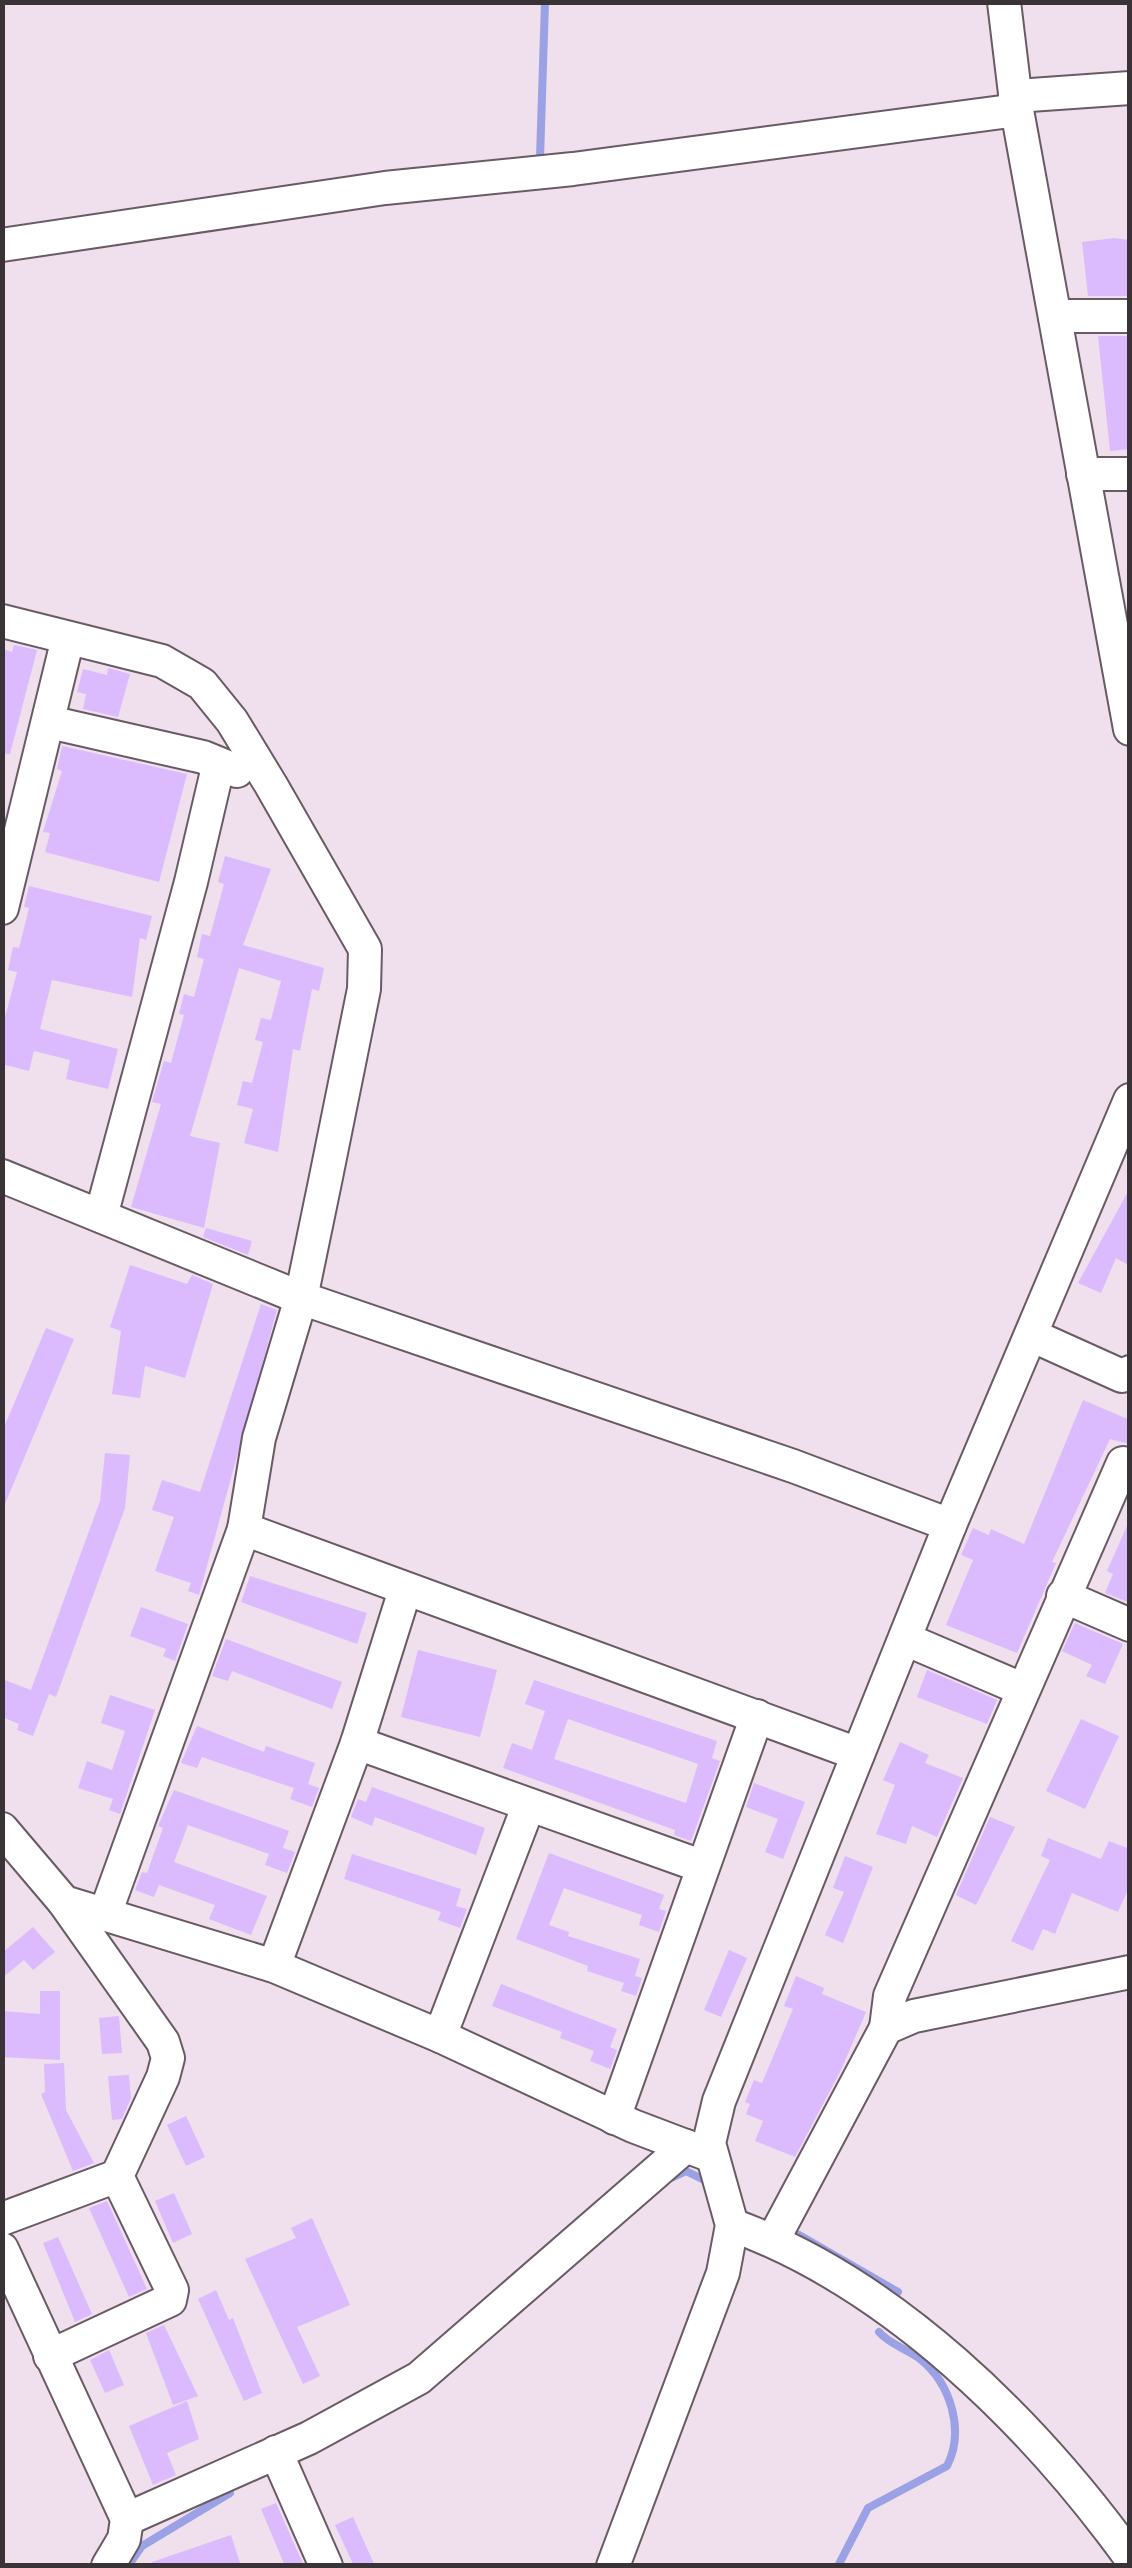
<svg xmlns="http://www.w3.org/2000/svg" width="1132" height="2568" viewBox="0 0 1132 2568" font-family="'Varela Round',sans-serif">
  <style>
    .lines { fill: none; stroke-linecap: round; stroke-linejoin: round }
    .stream { stroke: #9aa1e4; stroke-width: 8 }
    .building { fill: #dbbbfd; fill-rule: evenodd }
    .minor-casing { stroke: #695b66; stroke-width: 36 }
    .minor { stroke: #fff; stroke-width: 32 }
  </style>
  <rect width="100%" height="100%" fill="#f0dfec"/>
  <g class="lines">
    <g class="stream">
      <path d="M 540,158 L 545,2"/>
      <path d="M 673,2177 L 686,2171 L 704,2180"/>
      <path d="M 799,2235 L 898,2292"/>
      <path d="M 128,2566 L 142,2546 L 230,2493"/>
      <path d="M 838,2566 L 868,2508 L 947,2466 C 965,2431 951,2383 919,2358 C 906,2349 888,2343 879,2332"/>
    </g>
  </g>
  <g class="building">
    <path d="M 1114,238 L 1130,240 L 1130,296 L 1088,296 L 1082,242 Z"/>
    <path d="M 1098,336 L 1130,336 L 1130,449 L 1110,451 Z"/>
    <path d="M 14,645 L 37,650 L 10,754 L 2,753 L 2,649 L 12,652 Z"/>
    <path d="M 108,668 L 130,674 L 118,717 L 83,709 L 86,694 L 77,692 L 83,669 L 107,675 Z"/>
    <path d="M 62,746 L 187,774 L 159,882 L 45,852 L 50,833 L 43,832 L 62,771 L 57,769 Z"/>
    <path d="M 225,856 L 271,869 L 243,945 L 324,968 L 319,991 L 312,989 L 300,1051 L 293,1049 L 278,1152 L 244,1143 L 253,1109 L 237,1105 L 243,1081 L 252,1083 L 263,1042 L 255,1040 L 261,1018 L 271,1020 L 281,981 L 239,968 L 190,1136 L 220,1143 L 204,1228 L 131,1207 L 161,1104 L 152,1102 L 164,1061 L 171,1063 L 184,1015 L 179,1014 L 184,994 L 194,997 L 204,959 L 197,957 L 202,934 L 210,936 L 224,884 L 218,882 Z"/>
    <path d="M 29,886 L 152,916 L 146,940 L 140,938 L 132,997 L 52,980 L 40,1029 L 118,1049 L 108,1089 L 66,1079 L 70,1060 L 34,1051 L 29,1071 L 2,1064 L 2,1029 L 17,972 L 8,970 L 13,947 L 19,948 L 29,908 L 24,907 Z"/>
    <path d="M 1130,1188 L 1130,1266 L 1116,1258 L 1101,1293 L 1078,1283 Z"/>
    <path d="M 206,1228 L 252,1241 L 248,1255 L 203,1237 Z"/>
    <path d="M 130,1265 L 187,1284 L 192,1275 L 213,1284 L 185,1378 L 145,1366 L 140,1398 L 112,1394 L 121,1331 L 110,1327 Z"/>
    <path d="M 261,1304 L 277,1310 L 199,1595 L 188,1591 L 191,1583 L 155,1571 L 174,1517 L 152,1510 L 162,1480 L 200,1492 Z"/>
    <path d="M 46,1328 L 74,1339 L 2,1511 L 2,1432 Z"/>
    <path d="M 1083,1400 L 1130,1420 L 1130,1444 L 1110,1439 L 1052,1562 L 1056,1563 L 1017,1653 L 946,1625 L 973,1560 L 961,1555 L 973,1528 L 989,1535 L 991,1529 L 1024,1544 Z"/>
    <path d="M 105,1453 L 130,1455 L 125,1508 L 56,1697 L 49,1694 L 33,1736 L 17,1730 L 19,1724 L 2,1717 L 2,1679 L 31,1690 L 100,1501 Z"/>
    <path d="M 1130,1519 L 1130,1599 L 1128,1602 L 1105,1593 L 1113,1574 L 1107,1571 Z"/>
    <path d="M 250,1576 L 367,1613 L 357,1644 L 241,1602 Z"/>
    <path d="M 141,1607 L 188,1624 L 175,1661 L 163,1656 L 166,1649 L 130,1636 Z"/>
    <path d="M 1075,1623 L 1123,1644 L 1105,1684 L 1086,1676 L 1092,1665 L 1062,1651 Z"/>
    <path d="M 226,1639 L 342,1682 L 332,1709 L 232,1671 L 228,1681 L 212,1676 Z"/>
    <path d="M 418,1650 L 497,1670 L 480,1737 L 401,1717 Z"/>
    <path d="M 927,1670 L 997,1700 L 987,1724 L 917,1697 Z"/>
    <path d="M 534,1680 L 717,1741 L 712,1758 L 720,1761 L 691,1841 L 674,1835 L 675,1830 L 503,1768 L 512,1743 L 532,1750 L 545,1711 L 525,1704 ZM 568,1719 L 698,1764 L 686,1803 L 554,1759 Z"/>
    <path d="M 110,1695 L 155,1710 L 120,1814 L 109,1810 L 113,1799 L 78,1788 L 87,1761 L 112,1770 L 125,1731 L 101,1723 Z"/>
    <path d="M 1081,1719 L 1119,1736 L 1085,1809 L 1046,1791 Z"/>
    <path d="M 197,1726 L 264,1752 L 266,1746 L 315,1763 L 308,1784 L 319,1788 L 312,1807 L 290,1799 L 294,1788 L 234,1768 L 202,1757 L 197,1768 L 181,1763 Z"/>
    <path d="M 900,1742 L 929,1755 L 925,1763 L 963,1778 L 937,1837 L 912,1826 L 906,1844 L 876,1834 L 895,1785 L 883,1780 Z"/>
    <path d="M 754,1783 L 805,1802 L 783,1859 L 765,1852 L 778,1819 L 746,1807 Z"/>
    <path d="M 372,1787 L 485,1828 L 476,1855 L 375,1817 L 372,1826 L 351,1817 L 358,1799 L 366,1802 Z"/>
    <path d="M 174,1790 L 289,1831 L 283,1848 L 295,1852 L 287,1873 L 265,1865 L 269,1854 L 188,1825 L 174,1862 L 267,1896 L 251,1935 L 209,1919 L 215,1905 L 159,1885 L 154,1897 L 135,1890 L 142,1872 L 147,1873 L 163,1828 L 158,1826 Z"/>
    <path d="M 990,1817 L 1015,1827 L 976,1905 L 956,1895 Z"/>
    <path d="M 1048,1838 L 1101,1859 L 1109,1841 L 1130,1849 L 1130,1885 L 1118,1912 L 1072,1893 L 1055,1934 L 1043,1929 L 1033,1951 L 1011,1941 L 1050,1860 L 1041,1856 Z"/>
    <path d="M 549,1853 L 664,1895 L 659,1909 L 666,1911 L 659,1932 L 639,1925 L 642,1915 L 564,1888 L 549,1925 L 569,1932 L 568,1936 L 640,1959 L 635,1976 L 642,1978 L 636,1996 L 621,1991 L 624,1983 L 587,1971 L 588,1966 L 516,1939 Z"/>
    <path d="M 352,1854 L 461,1889 L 456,1906 L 467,1909 L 460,1928 L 438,1920 L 441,1912 L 344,1879 Z"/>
    <path d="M 845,1856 L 873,1867 L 843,1943 L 825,1935 L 844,1892 L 833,1888 Z"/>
    <path d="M 33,1927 L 55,1952 L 33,1970 L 24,1960 L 2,1978 L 2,1953 Z"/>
    <path d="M 729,1950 L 747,1958 L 721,2017 L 704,2010 Z"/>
    <path d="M 796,1976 L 824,1988 L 822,1994 L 866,2012 L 841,2070 L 795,2157 L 755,2141 L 763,2121 L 746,2114 L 750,2104 L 745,2102 L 754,2080 L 762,2083 L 793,2009 L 784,2006 Z"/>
    <path d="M 501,1984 L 617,2029 L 610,2047 L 617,2050 L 610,2069 L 590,2061 L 594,2051 L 560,2038 L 562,2032 L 492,2006 Z"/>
    <path d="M 40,1991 L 60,1991 L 60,2060 L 2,2057 L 2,2011 L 40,2014 Z"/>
    <path d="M 119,2016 L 122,2053 L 102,2054 L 99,2018 Z"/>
    <path d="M 64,2063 L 66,2110 L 94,2163 L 73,2171 L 41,2094 L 45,2092 L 44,2064 Z"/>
    <path d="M 129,2075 L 131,2098 L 122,2119 L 112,2120 L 108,2076 Z"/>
    <path d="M 186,2116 L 205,2157 L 186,2166 L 167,2125 Z"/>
    <path d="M 174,2193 L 192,2234 L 173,2243 L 155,2201 Z"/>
    <path d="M 107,2201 L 147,2289 L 129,2297 L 89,2208 Z"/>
    <path d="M 312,2218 L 350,2305 L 297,2327 L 320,2376 L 303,2384 L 245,2259 L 296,2238 L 291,2228 Z"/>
    <path d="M 58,2237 L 92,2314 L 75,2322 L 43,2243 Z"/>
    <path d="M 216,2290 L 229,2320 L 233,2318 L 262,2393 L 244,2401 L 198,2299 Z"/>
    <path d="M 164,2325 L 198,2396 L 173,2405 L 146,2333 Z"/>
    <path d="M 109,2350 L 124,2385 L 105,2393 L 90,2360 Z"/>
    <path d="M 187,2401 L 199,2439 L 167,2453 L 176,2475 L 153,2485 L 129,2426 Z"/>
    <path d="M 276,2503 L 304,2566 L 285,2566 L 261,2509 Z"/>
    <path d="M 353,2517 L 375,2566 L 354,2566 L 335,2525 Z"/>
    <path d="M 231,2535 L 241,2566 L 153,2566 L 152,2562 Z"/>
  </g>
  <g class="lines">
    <g class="minor-casing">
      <g id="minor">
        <path d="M 1004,2 L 1017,110 L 1130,729"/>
        <path d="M 1015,96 L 1130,88"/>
        <path d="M 2,245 L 385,188 L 573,169 L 1017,110"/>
        <path d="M 1055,316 L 1130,316"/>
        <path d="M 1083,474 L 1130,474"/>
        <path d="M 2,621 L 162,661 L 202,684 L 232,721 L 271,785 L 365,949 L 364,989 L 325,1182 L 301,1298 L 259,1438 L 244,1529"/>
        <path d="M 49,722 L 203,757 L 237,771"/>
        <path d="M 2,908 L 68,638"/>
        <path d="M 2,1176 L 301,1298 L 793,1466 L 950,1525"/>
        <path d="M 101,1216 L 191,882 L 218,767"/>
        <path d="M 1031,1335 L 1122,1376 L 1130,1372"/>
        <path d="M 1063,1596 L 1130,1625"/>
        <path d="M 905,1639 L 1022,1689"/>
        <path d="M 357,1743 L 701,1866"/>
        <path d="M 2,1829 L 64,1902 L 274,1966 L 440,2036 L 633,2126 L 712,2156"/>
        <path d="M 105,1914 L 244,1529 L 858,1754"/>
        <path d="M 274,1966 L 357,1743 L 405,1590"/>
        <path d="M 886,2028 L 890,1996 L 1123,1463 L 1130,1465"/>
        <path d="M 440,2036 L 528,1807"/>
        <path d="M 614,2118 L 757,1716"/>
        <path d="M 2,2219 L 117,2176 L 163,2077 L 168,2058 L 163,2042 L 64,1902"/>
        <path d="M 732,2225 C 892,2283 1032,2422 1130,2557"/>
        <path d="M 773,2240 L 886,2028 L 914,2016 L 1130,1972"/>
        <path d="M 2,2249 L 127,2519 L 124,2539 L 108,2566"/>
        <path d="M 50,2356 L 170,2300 L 172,2290 L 117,2176"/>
        <path d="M 276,2452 L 326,2566"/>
        <path d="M 127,2519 L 309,2438 L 419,2378 L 686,2146"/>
        <path d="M 613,2566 L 723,2273 L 732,2225 L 709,2143 L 719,2101 L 950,1525 L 1130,1100"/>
      </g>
    </g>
    <use href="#minor" class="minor"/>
  </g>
  <rect width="1132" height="2568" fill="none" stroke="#393338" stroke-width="10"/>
</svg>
